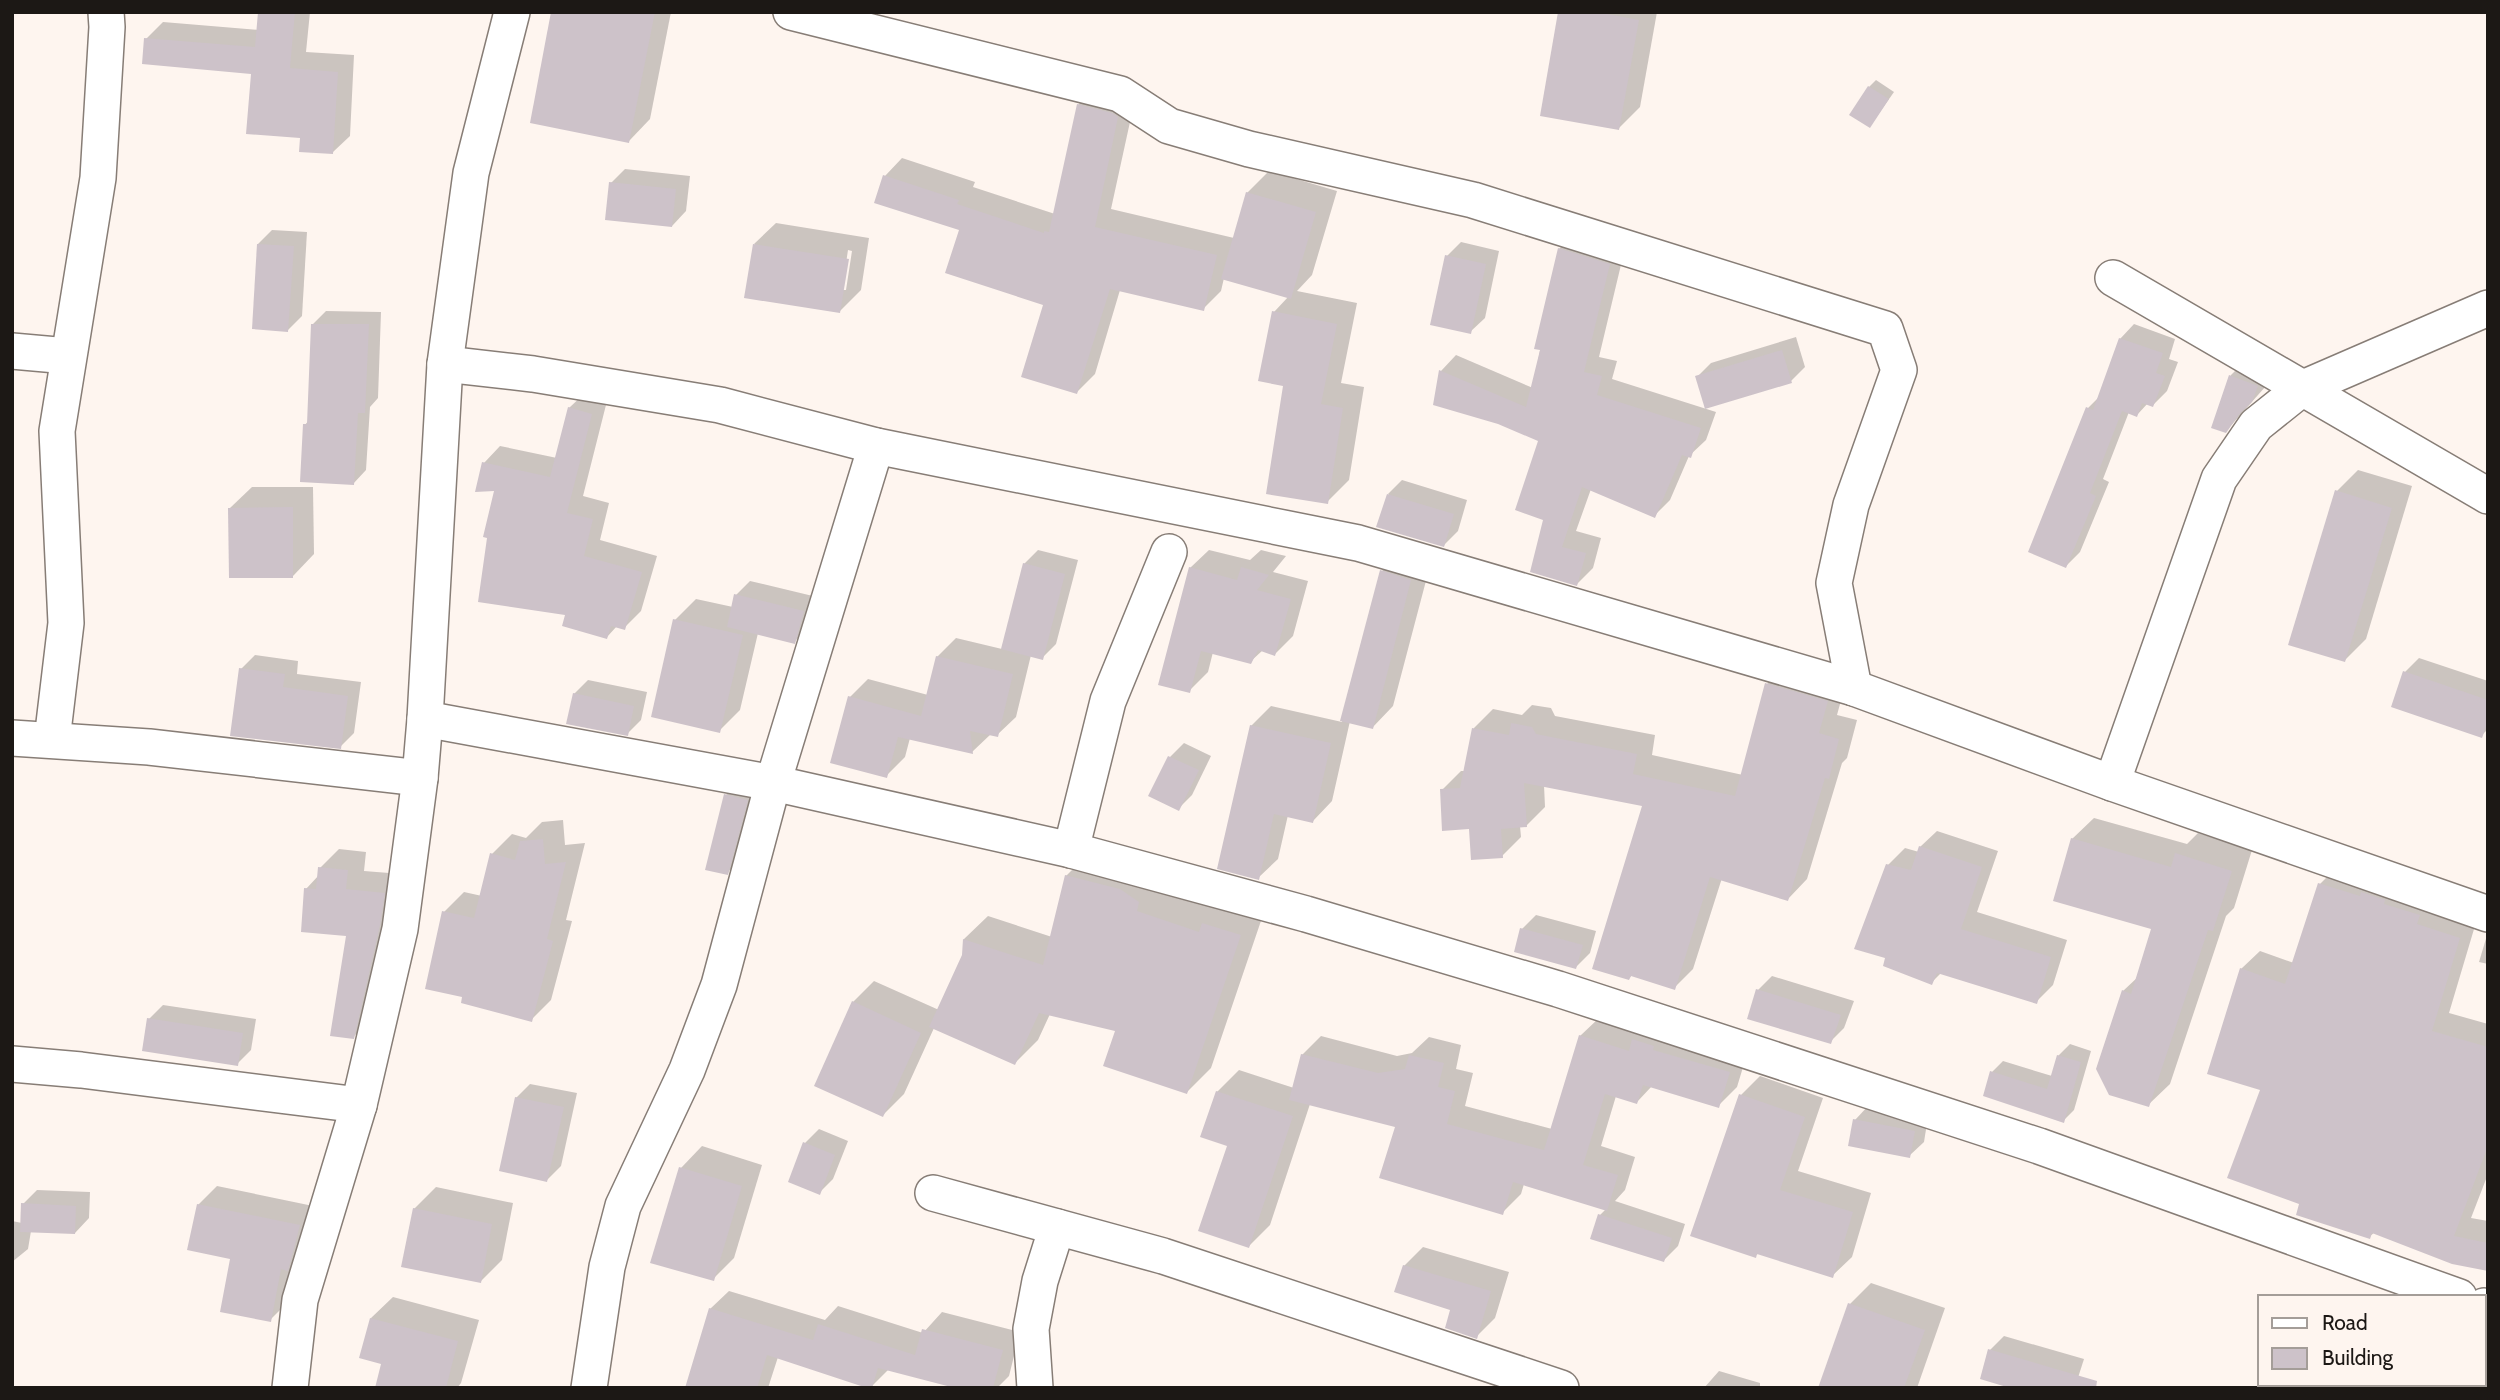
<svg xmlns="http://www.w3.org/2000/svg" width="2500" height="1400" viewBox="0 0 2500 1400" font-family="Cabin,sans-serif">
  <style>
    .shadow { fill: #0003; fill-rule: evenodd }
    .building { fill: #cdc2c9 }
    .lines { fill: none; stroke-linecap: round; stroke-linejoin: round }
    .street-casing { stroke: #877d76; stroke-width: 38 }
    .street { stroke: #fff; stroke-width: 35 }
  </style>
  <rect width="100%" height="100%" fill="#fef5ef"/>
  <g class="shadow">
    <path d="M 260,12 L 310,12 L 306,52 L 354,55 L 350,136 L 333,152 L 302,136 L 252,72 L 146,39 L 163,22 L 259,30 Z"/>
    <path d="M 553,12 L 671,12 L 650,119 L 629,141 Z"/>
    <path d="M 1560,12 L 1657,12 L 1640,107 L 1619,128 Z"/>
    <path d="M 1876,80 L 1894,92 L 1870,126 L 1869,87 Z"/>
    <path d="M 1096,87 L 1135,99 L 1111,209 L 1234,238 L 1247,193 L 1269,171 L 1337,191 L 1312,275 L 1297,291 L 1357,303 L 1341,383 L 1364,387 L 1349,480 L 1327,502 L 1285,385 L 1274,312 L 1289,296 L 1224,278 L 1221,291 L 1203,309 L 1120,290 L 1095,374 L 1077,392 L 1045,304 L 961,229 L 885,176 L 902,158 L 975,182 L 973,187 L 1055,214 L 1078,105 Z"/>
    <path d="M 625,169 L 690,176 L 686,211 L 672,226 L 611,183 Z"/>
    <path d="M 776,223 L 869,238 L 861,290 L 840,311 L 754,244 ZM 848,250 L 852,251 L 846,290 L 842,290 Z"/>
    <path d="M 272,230 L 307,232 L 302,316 L 288,330 L 258,244 Z"/>
    <path d="M 1575,233 L 1625,248 L 1599,357 L 1617,361 L 1612,379 L 1716,412 L 1706,440 L 1689,456 L 1670,500 L 1654,516 L 1591,489 L 1576,531 L 1601,538 L 1593,568 L 1577,584 L 1545,519 L 1541,440 L 1498,423 L 1435,404 L 1441,371 L 1456,355 L 1533,388 L 1559,249 Z"/>
    <path d="M 1461,242 L 1499,251 L 1485,318 L 1470,332 L 1447,256 Z"/>
    <path d="M 326,311 L 381,312 L 378,398 L 370,407 L 366,470 L 353,484 L 305,425 L 309,420 L 313,324 Z"/>
    <path d="M 2134,324 L 2175,339 L 2169,359 L 2178,362 L 2167,391 L 2153,405 L 2148,403 L 2137,415 L 2129,412 L 2103,479 L 2109,482 L 2080,552 L 2066,566 L 2088,408 L 2100,396 L 2120,339 Z"/>
    <path d="M 1796,337 L 1805,367 L 1791,381 L 1697,377 L 1711,363 Z"/>
    <path d="M 2245,361 L 2266,386 L 2226,431 L 2213,427 L 2231,375 Z"/>
    <path d="M 586,392 L 608,397 L 583,496 L 609,503 L 600,540 L 657,556 L 641,611 L 624,628 L 617,626 L 607,637 L 567,614 L 496,489 L 484,463 L 500,446 L 557,458 L 569,408 Z"/>
    <path d="M 2358,470 L 2412,486 L 2366,639 L 2345,660 L 2337,491 Z"/>
    <path d="M 1402,480 L 1467,500 L 1458,531 L 1444,545 L 1388,494 Z"/>
    <path d="M 252,487 L 313,487 L 314,554 L 293,576 L 230,508 Z"/>
    <path d="M 1038,550 L 1078,560 L 1056,644 L 1042,658 L 1031,655 L 1016,717 L 997,735 L 991,734 L 972,752 L 910,738 L 905,757 L 886,776 L 850,697 L 868,679 L 928,695 L 937,657 L 956,638 L 1002,649 L 1024,564 Z"/>
    <path d="M 1209,550 L 1250,560 L 1261,550 L 1286,556 L 1273,572 L 1308,581 L 1293,636 L 1275,654 L 1263,650 L 1250,662 L 1213,652 L 1208,672 L 1189,691 L 1190,568 Z"/>
    <path d="M 1403,550 L 1432,558 L 1393,706 L 1372,728 L 1350,721 L 1332,801 L 1313,821 L 1288,815 L 1278,859 L 1258,878 L 1251,726 L 1271,706 L 1342,722 L 1382,571 Z"/>
    <path d="M 750,581 L 817,597 L 808,628 L 794,642 L 758,633 L 740,710 L 719,731 L 675,620 L 696,599 L 733,607 L 736,595 Z"/>
    <path d="M 255,655 L 298,661 L 297,674 L 361,682 L 354,733 L 340,747 L 241,669 Z"/>
    <path d="M 2419,658 L 2488,681 L 2488,729 L 2481,736 L 2405,672 Z"/>
    <path d="M 1786,665 L 1846,682 L 1837,715 L 1857,720 L 1847,758 L 1842,763 L 1807,879 L 1788,899 L 1722,878 L 1693,969 L 1674,988 L 1632,975 L 1629,978 L 1645,805 L 1544,785 L 1545,807 L 1526,826 L 1520,826 L 1521,837 L 1502,856 L 1470,827 L 1442,790 L 1461,771 L 1465,771 L 1474,728 L 1493,709 L 1522,715 L 1532,705 L 1551,708 L 1555,716 L 1655,735 L 1652,755 L 1743,775 L 1767,684 Z"/>
    <path d="M 588,680 L 647,692 L 641,720 L 627,734 L 574,694 Z"/>
    <path d="M 1184,743 L 1211,756 L 1192,795 L 1178,809 L 1170,757 Z"/>
    <path d="M 740,781 L 761,786 L 741,859 L 727,873 L 726,795 Z"/>
    <path d="M 2094,818 L 2187,844 L 2198,833 L 2252,850 L 2234,908 L 2226,916 L 2170,1084 L 2148,1105 L 2123,991 L 2139,976 L 2154,928 L 2072,839 Z"/>
    <path d="M 563,820 L 565,845 L 585,843 L 566,920 L 572,921 L 551,1000 L 531,1020 L 464,996 L 444,912 L 464,892 L 482,896 L 492,854 L 512,834 L 526,838 L 542,822 Z"/>
    <path d="M 1937,831 L 1998,851 L 1977,912 L 2067,940 L 2053,985 L 2036,1002 L 1942,972 L 1931,983 L 1888,865 L 1905,848 L 1919,852 L 1920,847 Z"/>
    <path d="M 339,849 L 366,852 L 364,871 L 402,874 L 372,1019 L 353,1037 L 348,935 L 306,889 L 319,875 L 320,868 Z"/>
    <path d="M 1090,852 L 1264,912 L 1211,1068 L 1187,1092 L 1117,1030 L 1050,1014 L 1038,1040 L 1015,1063 L 934,1028 L 904,1094 L 883,1115 L 853,1002 L 874,981 L 939,1010 L 964,956 L 964,939 L 988,916 L 1052,937 L 1066,876 Z"/>
    <path d="M 2338,866 L 2477,919 L 2449,1013 L 2488,1024 L 2488,1174 L 2471,1218 L 2488,1221 L 2488,1269 L 2375,1232 L 2369,1237 L 2302,1203 L 2262,1089 L 2241,969 L 2260,951 L 2294,963 L 2320,884 Z"/>
    <path d="M 1536,915 L 1596,931 L 1590,953 L 1576,967 L 1522,929 Z"/>
    <path d="M 2488,932 L 2488,964 L 2479,962 Z"/>
    <path d="M 1772,976 L 1854,1001 L 1844,1028 L 1830,1042 L 1758,990 Z"/>
    <path d="M 163,1005 L 256,1019 L 251,1050 L 237,1064 L 149,1019 Z"/>
    <path d="M 1599,1018 L 1747,1054 L 1737,1087 L 1718,1106 L 1652,1086 L 1637,1102 L 1616,1096 L 1601,1146 L 1635,1157 L 1625,1190 L 1615,1201 L 1685,1224 L 1678,1246 L 1664,1260 L 1600,1215 L 1606,1209 L 1524,1184 L 1521,1194 L 1502,1213 L 1397,1125 L 1310,1104 L 1270,1225 L 1249,1246 L 1217,1092 L 1239,1070 L 1294,1088 L 1302,1055 L 1321,1036 L 1397,1056 L 1412,1053 L 1429,1037 L 1461,1045 L 1456,1069 L 1473,1073 L 1465,1106 L 1552,1129 L 1580,1036 Z"/>
    <path d="M 2070,1044 L 2091,1051 L 2074,1110 L 2063,1121 L 1992,1072 L 2003,1061 L 2052,1076 L 2058,1056 Z"/>
    <path d="M 1760,1076 L 1823,1098 L 1798,1171 L 1871,1193 L 1852,1257 L 1832,1276 L 1759,1253 L 1755,1256 L 1741,1095 Z"/>
    <path d="M 530,1084 L 577,1093 L 561,1166 L 547,1180 L 516,1098 Z"/>
    <path d="M 1869,1105 L 1928,1117 L 1924,1142 L 1909,1156 L 1855,1120 Z"/>
    <path d="M 819,1129 L 848,1141 L 833,1179 L 819,1193 L 805,1143 Z"/>
    <path d="M 702,1146 L 762,1165 L 734,1258 L 713,1279 L 681,1168 Z"/>
    <path d="M 217,1186 L 318,1207 L 289,1301 L 270,1320 L 198,1205 Z"/>
    <path d="M 436,1187 L 513,1203 L 502,1260 L 481,1281 L 414,1209 Z"/>
    <path d="M 37,1190 L 90,1192 L 89,1218 L 75,1233 L 31,1231 L 28,1249 L 12,1262 L 12,1221 L 22,1223 L 23,1204 Z"/>
    <path d="M 1423,1247 L 1509,1272 L 1495,1318 L 1476,1337 L 1452,1309 L 1404,1266 Z"/>
    <path d="M 1871,1283 L 1945,1308 L 1917,1388 L 1820,1388 L 1850,1304 Z"/>
    <path d="M 729,1291 L 825,1320 L 838,1306 L 923,1333 L 942,1312 L 1020,1332 L 1009,1376 L 997,1388 L 962,1388 L 889,1369 L 871,1387 L 778,1357 L 768,1388 L 686,1388 L 710,1309 Z"/>
    <path d="M 393,1297 L 479,1320 L 461,1383 L 457,1388 L 377,1388 L 383,1362 L 371,1318 Z"/>
    <path d="M 2004,1336 L 2084,1359 L 2075,1387 L 1990,1350 Z"/>
    <path d="M 1719,1371 L 1760,1383 L 1760,1388 L 1704,1388 Z"/>
  </g>
  <g class="building">
    <path d="M 258,12 L 295,12 L 290,68 L 338,72 L 333,154 L 299,152 L 300,138 L 246,134 L 251,74 L 142,64 L 144,38 L 255,47 Z"/>
    <path d="M 551,12 L 655,12 L 629,143 L 530,123 Z"/>
    <path d="M 1558,12 L 1597,12 L 1639,20 L 1619,130 L 1540,116 Z"/>
    <path d="M 1868,86 L 1889,99 L 1870,128 L 1849,115 Z"/>
    <path d="M 1077,104 L 1112,113 L 1118,117 L 1095,227 L 1217,255 L 1204,311 L 1110,289 L 1077,394 L 1021,377 L 1043,305 L 945,273 L 959,230 L 874,203 L 883,175 L 959,200 L 957,204 L 1044,233 L 1044,231 L 1049,232 Z"/>
    <path d="M 609,182 L 676,189 L 672,227 L 605,220 Z"/>
    <path d="M 1246,192 L 1316,212 L 1291,299 L 1221,279 Z"/>
    <path d="M 257,244 L 294,246 L 288,332 L 252,329 Z"/>
    <path d="M 753,244 L 849,259 L 840,313 L 744,298 Z"/>
    <path d="M 1558,248 L 1610,264 L 1584,372 L 1602,376 L 1597,395 L 1701,428 L 1691,458 L 1682,455 L 1655,518 L 1582,487 L 1562,547 L 1586,553 L 1577,586 L 1530,572 L 1543,520 L 1515,510 L 1538,441 L 1498,424 L 1433,405 L 1439,370 L 1526,407 L 1540,350 L 1534,349 Z"/>
    <path d="M 1445,255 L 1486,264 L 1471,334 L 1430,325 Z"/>
    <path d="M 1272,311 L 1337,324 L 1321,404 L 1343,408 L 1328,504 L 1266,494 L 1283,386 L 1258,381 Z"/>
    <path d="M 311,324 L 369,324 L 365,413 L 358,413 L 354,485 L 300,482 L 303,424 L 307,424 Z"/>
    <path d="M 2119,338 L 2163,353 L 2156,373 L 2165,376 L 2153,407 L 2142,403 L 2137,417 L 2122,411 L 2090,493 L 2096,496 L 2066,568 L 2028,552 L 2086,407 L 2093,410 Z"/>
    <path d="M 1782,350 L 1792,383 L 1705,409 L 1695,376 Z"/>
    <path d="M 2229,375 L 2258,386 L 2252,402 L 2240,413 L 2226,433 L 2211,428 Z"/>
    <path d="M 568,407 L 592,414 L 567,513 L 593,519 L 584,556 L 642,572 L 625,630 L 611,626 L 607,639 L 562,626 L 565,615 L 478,602 L 487,538 L 483,537 L 494,491 L 475,492 L 482,462 L 550,477 Z"/>
    <path d="M 2335,490 L 2392,508 L 2345,662 L 2288,645 Z"/>
    <path d="M 1387,494 L 1454,514 L 1444,547 L 1376,527 Z"/>
    <path d="M 293,507 L 293,578 L 229,578 L 228,508 Z"/>
    <path d="M 1023,563 L 1065,574 L 1043,660 L 1001,649 Z"/>
    <path d="M 1189,567 L 1237,580 L 1241,567 L 1269,575 L 1257,590 L 1291,599 L 1275,656 L 1258,650 L 1251,664 L 1201,651 L 1190,693 L 1158,685 Z"/>
    <path d="M 1380,570 L 1411,580 L 1373,729 L 1340,721 Z"/>
    <path d="M 734,594 L 804,611 L 795,644 L 727,627 Z"/>
    <path d="M 673,619 L 743,635 L 720,733 L 651,717 Z"/>
    <path d="M 936,656 L 1013,674 L 998,737 L 970,731 L 973,754 L 898,737 L 887,778 L 830,763 L 848,696 L 921,716 Z"/>
    <path d="M 239,668 L 285,674 L 283,687 L 348,696 L 341,749 L 230,736 Z"/>
    <path d="M 2403,671 L 2488,700 L 2488,721 L 2482,738 L 2391,707 Z"/>
    <path d="M 1765,683 L 1828,701 L 1819,733 L 1839,739 L 1829,779 L 1825,778 L 1788,901 L 1710,877 L 1675,990 L 1631,976 L 1629,980 L 1592,969 L 1642,806 L 1524,783 L 1527,827 L 1501,829 L 1503,858 L 1471,860 L 1469,829 L 1442,831 L 1440,789 L 1460,788 L 1472,728 L 1509,735 L 1511,723 L 1532,727 L 1536,734 L 1637,754 L 1633,774 L 1735,796 Z"/>
    <path d="M 573,693 L 634,706 L 628,736 L 566,724 Z"/>
    <path d="M 1250,725 L 1331,743 L 1313,823 L 1274,814 L 1259,880 L 1217,869 Z"/>
    <path d="M 1168,756 L 1199,770 L 1179,811 L 1148,796 Z"/>
    <path d="M 724,794 L 748,800 L 728,875 L 705,870 Z"/>
    <path d="M 2071,838 L 2171,867 L 2175,853 L 2232,871 L 2213,931 L 2208,930 L 2149,1107 L 2109,1095 L 2096,1069 L 2122,990 L 2131,994 L 2151,929 L 2053,901 Z"/>
    <path d="M 543,839 L 545,864 L 566,862 L 547,939 L 553,941 L 532,1022 L 461,1003 L 462,997 L 425,989 L 442,911 L 474,918 L 490,853 L 515,860 L 520,841 Z"/>
    <path d="M 1919,846 L 1982,867 L 1961,929 L 2051,957 L 2037,1004 L 1937,973 L 1932,985 L 1883,966 L 1885,958 L 1854,949 L 1886,864 L 1911,870 Z"/>
    <path d="M 318,867 L 348,870 L 346,889 L 385,893 L 380,925 L 354,1039 L 330,1036 L 346,936 L 301,932 L 304,888 L 316,889 Z"/>
    <path d="M 1065,875 L 1120,889 L 1139,902 L 1137,911 L 1199,932 L 1202,923 L 1241,935 L 1187,1094 L 1103,1066 L 1115,1031 L 1039,1013 L 1015,1065 L 929,1027 L 962,955 L 963,939 L 1043,965 Z"/>
    <path d="M 2318,883 L 2360,896 L 2361,892 L 2385,900 L 2384,904 L 2420,915 L 2417,924 L 2460,938 L 2432,1031 L 2488,1047 L 2488,1146 L 2454,1236 L 2488,1243 L 2488,1271 L 2452,1264 L 2372,1233 L 2370,1239 L 2296,1215 L 2299,1204 L 2227,1178 L 2260,1090 L 2207,1074 L 2240,968 L 2285,984 Z"/>
    <path d="M 1520,928 L 1583,945 L 1576,969 L 1514,952 Z"/>
    <path d="M 1756,989 L 1841,1015 L 1831,1044 L 1747,1019 Z"/>
    <path d="M 852,1001 L 921,1033 L 883,1117 L 814,1086 Z"/>
    <path d="M 147,1018 L 243,1033 L 238,1066 L 142,1051 Z"/>
    <path d="M 1579,1035 L 1629,1051 L 1632,1039 L 1654,1046 L 1653,1050 L 1730,1072 L 1719,1108 L 1643,1085 L 1637,1104 L 1605,1094 L 1583,1165 L 1618,1175 L 1607,1211 L 1513,1182 L 1503,1215 L 1379,1178 L 1395,1127 L 1289,1100 L 1301,1054 L 1378,1073 L 1405,1069 L 1409,1055 L 1444,1063 L 1438,1087 L 1455,1091 L 1447,1124 L 1544,1150 Z"/>
    <path d="M 2057,1055 L 2081,1062 L 2064,1123 L 1983,1096 L 1990,1071 L 2047,1089 Z"/>
    <path d="M 1216,1091 L 1293,1116 L 1249,1248 L 1198,1231 L 1227,1146 L 1200,1137 Z"/>
    <path d="M 1739,1094 L 1805,1117 L 1780,1190 L 1853,1212 L 1833,1278 L 1757,1254 L 1756,1258 L 1690,1236 Z"/>
    <path d="M 515,1097 L 564,1107 L 547,1182 L 499,1171 Z"/>
    <path d="M 1853,1119 L 1915,1131 L 1910,1158 L 1848,1146 Z"/>
    <path d="M 803,1142 L 835,1155 L 820,1195 L 788,1182 Z"/>
    <path d="M 679,1167 L 742,1186 L 714,1281 L 650,1263 Z"/>
    <path d="M 21,1203 L 76,1206 L 75,1234 L 20,1232 Z"/>
    <path d="M 197,1204 L 300,1225 L 288,1271 L 281,1269 L 271,1322 L 220,1312 L 230,1259 L 187,1250 Z"/>
    <path d="M 413,1208 L 492,1224 L 481,1283 L 401,1267 Z"/>
    <path d="M 1598,1214 L 1672,1238 L 1664,1262 L 1590,1239 Z"/>
    <path d="M 1403,1265 L 1491,1291 L 1477,1339 L 1445,1328 L 1450,1310 L 1394,1292 Z"/>
    <path d="M 1848,1303 L 1925,1330 L 1904,1388 L 1818,1388 Z"/>
    <path d="M 709,1308 L 813,1340 L 818,1324 L 915,1355 L 922,1329 L 1003,1350 L 993,1388 L 955,1388 L 878,1368 L 872,1388 L 867,1388 L 767,1355 L 757,1388 L 685,1388 Z"/>
    <path d="M 370,1318 L 458,1341 L 446,1388 L 375,1388 L 381,1364 L 359,1358 Z"/>
    <path d="M 1988,1349 L 2097,1381 L 2096,1388 L 2010,1388 L 1980,1379 Z"/>
  </g>
  <g class="lines">
    <g class="street-casing">
      <g id="street">
        <path d="M 791,12 L 1120,94 L 1169,126 L 1249,149 L 1473,200 L 1885,329 L 1899,370 L 1851,505 L 1834,583 L 1854,688"/>
        <path d="M 2113,278 L 2488,496"/>
        <path d="M 12,351 L 68,356"/>
        <path d="M 445,364 L 533,374 L 720,405 L 876,446 L 1358,543 L 1854,688 L 2112,783 L 2488,914"/>
        <path d="M 425,719 L 773,783 L 1071,850 L 1306,914 L 1558,989 L 2039,1146 L 2459,1297"/>
        <path d="M 12,738 L 149,747 L 420,778"/>
        <path d="M 52,740 L 66,623 L 57,431 L 98,178 L 107,27 L 106,12"/>
        <path d="M 2112,783 L 2219,479 L 2256,425 L 2301,389 L 2488,308"/>
        <path d="M 1071,850 L 1108,701 L 1169,552"/>
        <path d="M 12,1064 L 81,1070 L 359,1105"/>
        <path d="M 933,1193 L 1163,1256 L 1561,1388"/>
        <path d="M 2484,1306 L 2488,1307"/>
        <path d="M 290,1388 L 300,1300 L 359,1105 L 400,929 L 420,778 L 425,719 L 445,364 L 471,173 L 512,12"/>
        <path d="M 589,1388 L 607,1267 L 623,1206 L 687,1070 L 719,985 L 773,783 L 876,446"/>
        <path d="M 1035,1388 L 1031,1329 L 1040,1281 L 1057,1227"/>
      </g>
    </g>
    <use href="#street" class="street"/>
  </g>
  <rect width="2500" height="1400" fill="none" stroke="#1c1815" stroke-width="28"/>
  <rect x="2258" y="1295" width="228" height="91" fill="#fef5ef" stroke="#a49d98" stroke-width="2"/>
  <rect x="2272" y="1318" width="35" height="10" fill="#ffffff" stroke="#a49d98" stroke-width="2"/>
  <text x="2322" y="1330" font-size="21" fill="#1c1815">Road</text>
  <rect x="2272" y="1348" width="35" height="21" fill="#cdc2c9" stroke="#a49d98" stroke-width="2"/>
  <text x="2322" y="1365" font-size="21" fill="#1c1815">Building</text>
</svg>
